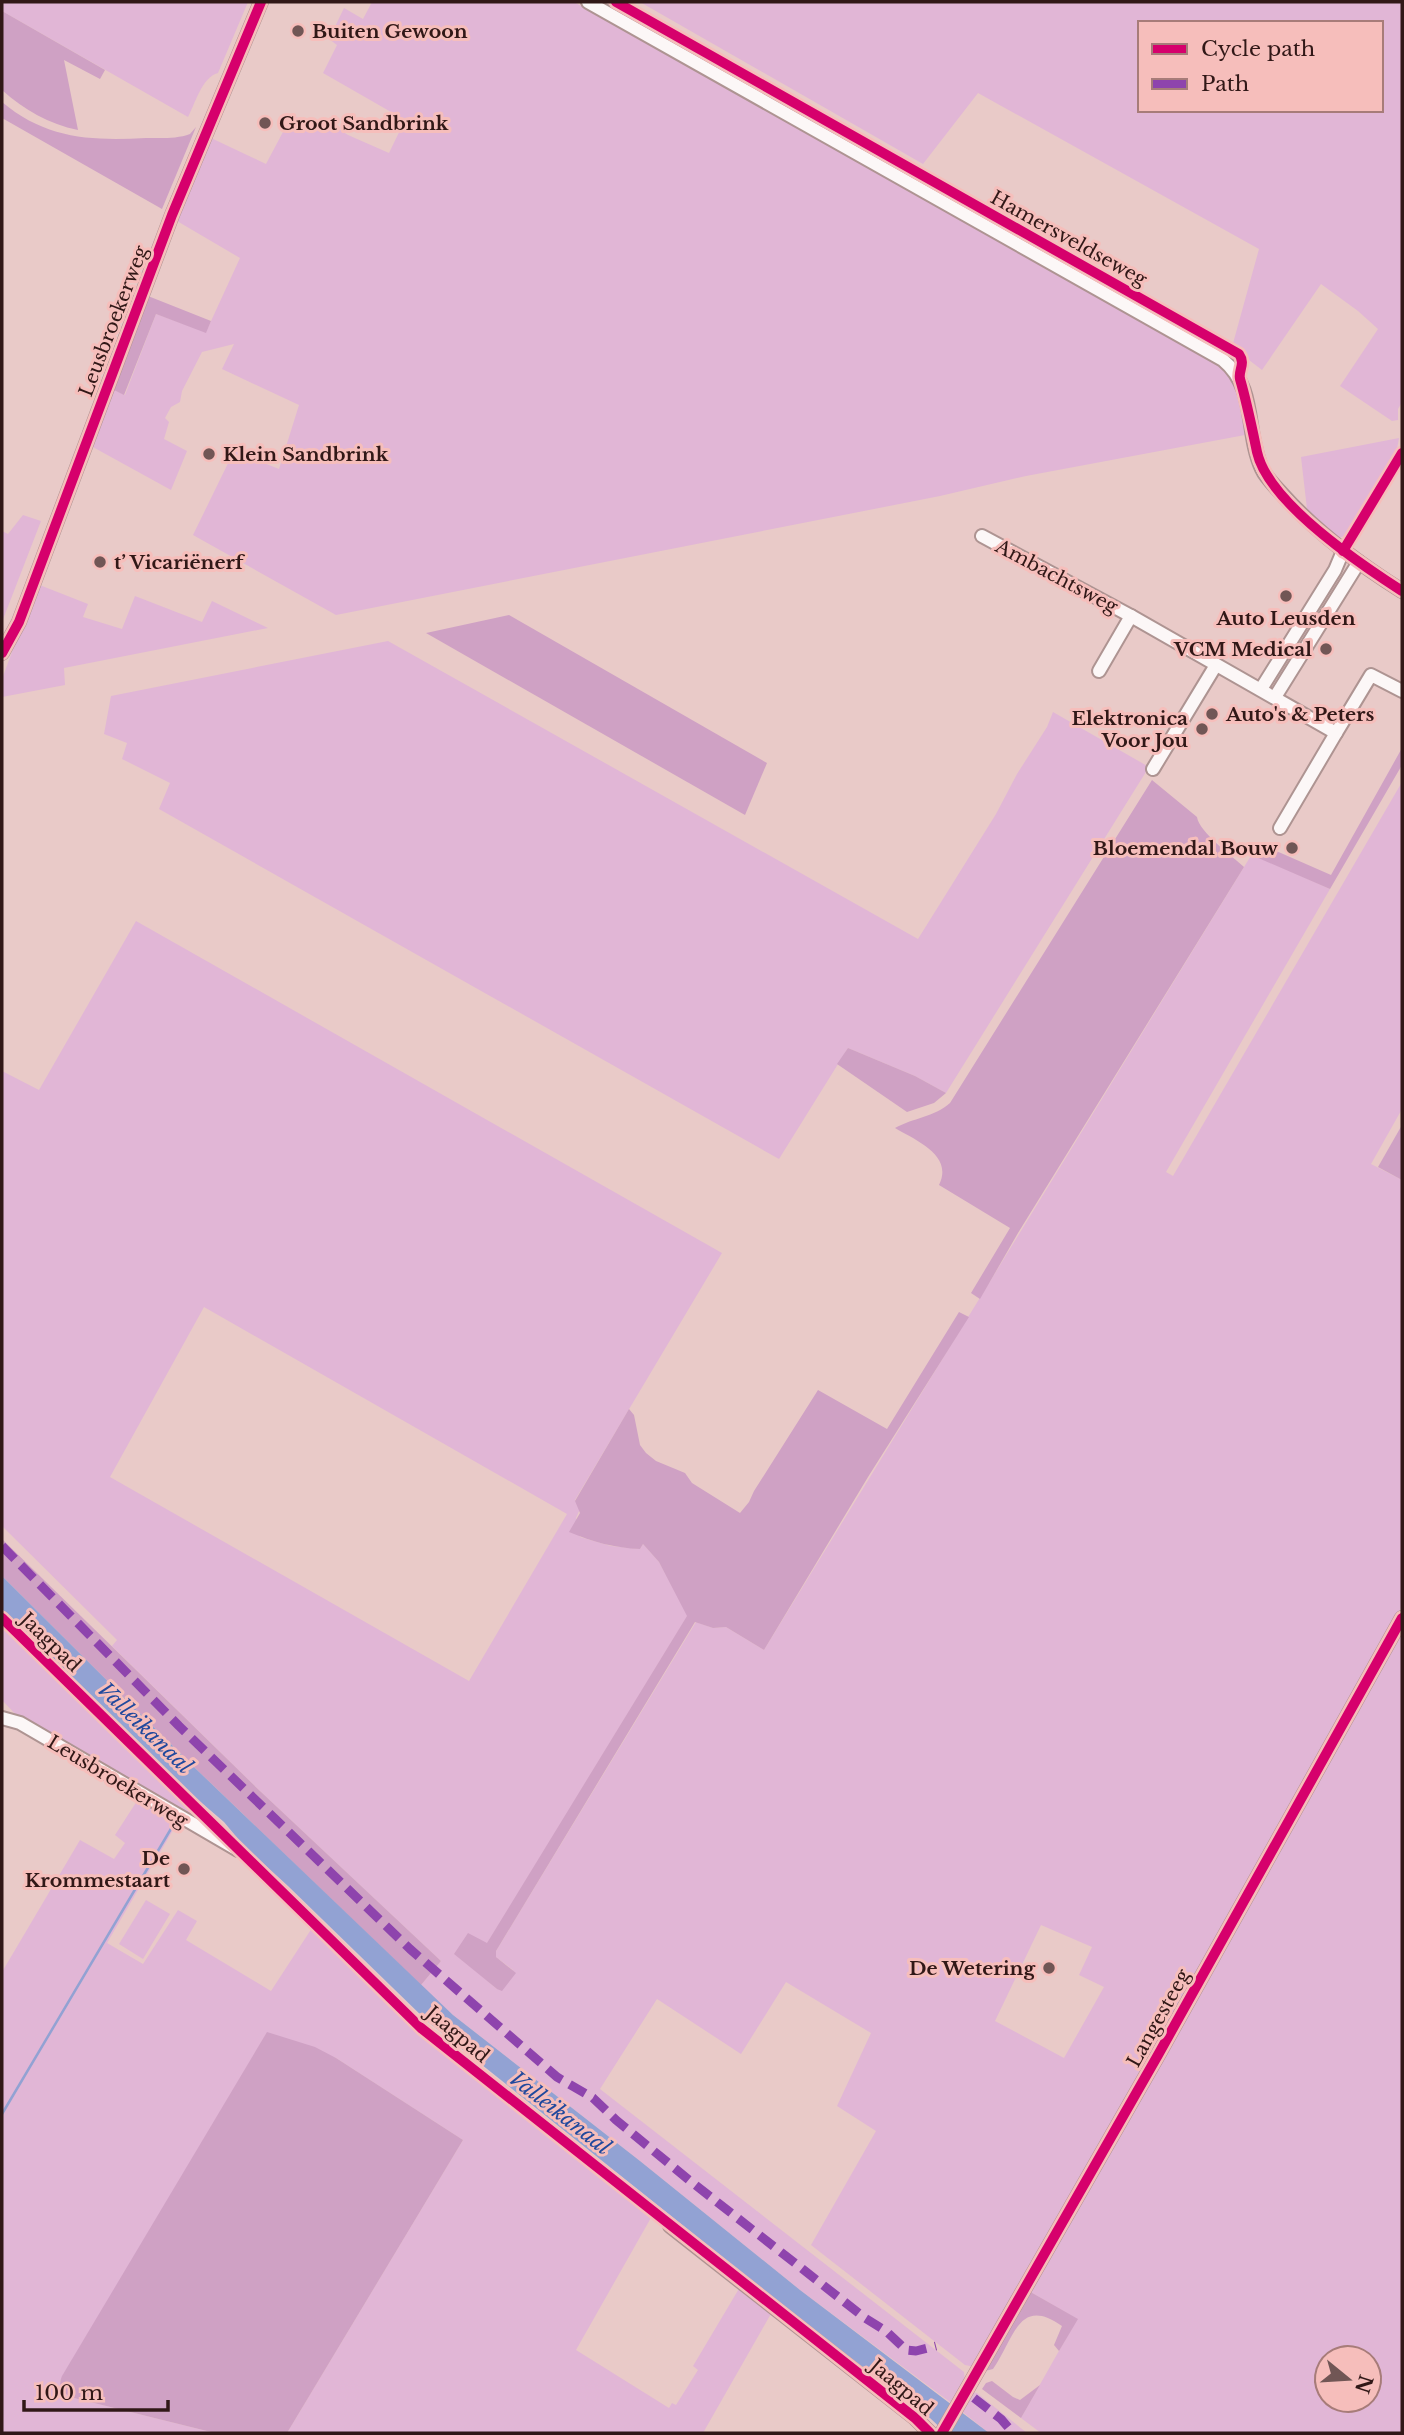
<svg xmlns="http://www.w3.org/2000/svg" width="1404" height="2435" viewBox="0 0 1404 2435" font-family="'Libre Baskerville',serif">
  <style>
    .green { fill: #e1b6d6; fill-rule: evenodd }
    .forest { fill: #cfa1c4 }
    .water { fill: #92a2d3 }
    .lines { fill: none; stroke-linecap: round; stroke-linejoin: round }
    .stream { stroke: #92a2d3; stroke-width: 2.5 }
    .minor-casing { stroke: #ae9492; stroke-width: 16 }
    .minor { stroke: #fcf7f7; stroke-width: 12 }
    .quiet { stroke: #8e44ad; stroke-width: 9; stroke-dasharray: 18 9; stroke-linecap: butt }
    .cycleway-casing { stroke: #f6bebb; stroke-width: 15 }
    .cycleway { stroke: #d6006c; stroke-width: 10 }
    .poi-dot { fill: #715655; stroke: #f6bebb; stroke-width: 2.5 }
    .labels { text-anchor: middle; stroke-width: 6; stroke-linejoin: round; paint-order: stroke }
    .poi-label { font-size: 19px; font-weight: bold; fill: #311817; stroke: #f6bebb; text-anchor: start }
    .street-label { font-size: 19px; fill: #311817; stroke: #f6bebb }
    .water-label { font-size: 21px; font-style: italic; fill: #21499d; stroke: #f6bebb }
  </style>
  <rect width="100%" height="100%" fill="#e9cac8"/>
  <g class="green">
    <path d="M 2,2 L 248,2 L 218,73 C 202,77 195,104 188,117 L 2,11 Z"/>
    <path d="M 372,2 L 574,2 L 1214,359 C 1241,386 1243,402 1251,438 L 1245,435 L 1026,476 L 940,496 L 336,615 L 193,535 L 234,451 L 279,469 L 299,405 L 222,369 L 234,344 L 202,352 L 182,391 L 180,402 L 171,407 L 165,418 L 169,422 L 164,439 L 187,451 L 171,490 L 91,446 L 112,389 L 125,395 L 156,314 L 206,332 L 240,258 L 177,221 L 211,138 L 266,164 L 292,115 L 326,129 L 331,124 L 348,135 L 389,153 L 405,120 L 323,73 L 337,45 L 329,39 L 344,8 L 363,19 Z"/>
    <path d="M 640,2 L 1402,2 L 1402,402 L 1398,409 L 1398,420 L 1392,421 L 1340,386 L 1378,329 L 1358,311 L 1321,284 L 1262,370 L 1232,347 L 1259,249 L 978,93 L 923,164 ZM 1140,23 L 1381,23 L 1381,110 L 1140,110 Z"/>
    <path d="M 1399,438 C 1394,474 1367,503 1350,534 L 1339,538 L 1307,509 L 1301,457 Z"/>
    <path d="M 23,515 L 41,521 L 2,622 L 2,531 L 8,534 Z"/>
    <path d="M 37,584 L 88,604 L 83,617 L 122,629 L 135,596 L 202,622 L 212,601 L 268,628 L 64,668 L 65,685 L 2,697 L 2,679 Z"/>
    <path d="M 388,641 L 918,939 L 996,814 L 1017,774 L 1047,727 L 1053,712 L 1149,767 L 946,1093 L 915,1076 L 848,1048 L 779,1159 L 159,809 L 170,783 L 122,759 L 127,743 L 104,734 L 111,696 Z"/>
    <path d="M 1402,782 L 1402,1109 L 1371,1164 L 1402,1180 L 1402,1606 L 975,2367 L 965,2365 L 811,2245 L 876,2131 L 837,2106 L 871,2033 L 786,1982 L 741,2054 L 657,1999 L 600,2089 L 964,2372 L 965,2384 L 954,2405 L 800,2290 L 640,2161 L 453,2015 L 421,1985 L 441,1961 L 260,1791 L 112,1646 L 117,1640 L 2,1526 L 2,1071 L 39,1090 L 136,921 L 722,1253 L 575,1500 L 580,1509 L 576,1518 L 580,1537 L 611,1546 L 640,1549 L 643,1544 L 659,1562 L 688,1615 L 487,1944 L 455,1953 L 497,1989 L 513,1970 L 496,1957 L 496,1951 L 696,1622 L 713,1628 L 726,1627 L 764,1650 L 1252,854 L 1330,889 L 1166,1172 L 1173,1176 ZM 204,1307 L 567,1514 L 469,1681 L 110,1477 ZM 1041,1925 L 1092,1947 L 1079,1975 L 1104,1987 L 1064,2058 L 995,2021 Z"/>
    <path d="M 2,1621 L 225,1839 L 21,1720 L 2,1700 Z"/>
    <path d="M 1402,1626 L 1402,2433 L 1041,2433 L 1021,2418 L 1077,2319 L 1027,2290 ZM 1327,2358 L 1369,2358 L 1369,2400 L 1327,2400 Z"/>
    <path d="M 137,1801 L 176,1825 L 107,1943 L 143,1964 L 178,1910 L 197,1921 L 186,1940 L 271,1991 L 312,1928 L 427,2037 L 652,2216 L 576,2350 L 669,2408 L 672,2403 L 676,2405 L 698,2370 L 693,2366 L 740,2287 L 772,2312 L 703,2433 L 287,2433 L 463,2140 L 336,2058 L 267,2033 L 60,2381 L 64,2393 L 70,2397 L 215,2433 L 2,2433 L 2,1972 L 80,1840 L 114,1859 L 125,1843 L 115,1835 Z"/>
    <path d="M 146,1900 L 170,1914 L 143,1959 L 119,1944 Z"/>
    <path d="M 970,2392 L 977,2393 L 1027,2433 L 989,2433 L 959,2409 Z"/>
  </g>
  <g class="forest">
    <path d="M 2,11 L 105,70 L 100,79 L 64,60 L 78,130 C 49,124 24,110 2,90 Z"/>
    <path d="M 2,102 C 46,139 91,141 146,138 C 161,138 177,139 190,134 L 196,127 L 162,209 L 2,118 Z"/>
    <path d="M 148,296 L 211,321 L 206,333 L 156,314 L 124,395 L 112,389 Z"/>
    <path d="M 509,615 L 767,763 L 745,815 L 426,633 Z"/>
    <path d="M 1402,748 L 1402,765 L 1330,889 L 1256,857 L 1260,844 L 1331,875 Z"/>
    <path d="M 1152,780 L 1197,817 C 1199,832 1232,856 1244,867 L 1018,1233 L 980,1299 L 971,1293 L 1010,1228 L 939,1185 C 954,1155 915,1140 895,1128 C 913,1118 934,1117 950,1103 Z"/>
    <path d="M 848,1048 L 915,1076 L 946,1093 L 934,1103 L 907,1112 L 837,1064 Z"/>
    <path d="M 1402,1125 L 1402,1180 L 1378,1167 Z"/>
    <path d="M 959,1312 L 969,1317 L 868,1477 L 764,1650 L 726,1627 L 713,1628 L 695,1622 L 496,1951 L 496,1957 L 516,1973 L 502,1991 L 497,1989 L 454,1954 L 468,1933 L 487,1943 L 687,1616 L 659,1562 L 643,1544 L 640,1549 C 615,1548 593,1542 569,1532 L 580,1513 L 575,1501 L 629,1409 L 634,1415 L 640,1445 L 646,1453 L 656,1461 L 685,1473 L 692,1483 L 740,1513 L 749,1502 L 754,1491 L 818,1390 L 887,1429 Z"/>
    <path d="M 2,1539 L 260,1791 L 441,1961 L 421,1985 L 196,1769 L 2,1576 Z"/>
    <path d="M 267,2032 L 315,2047 L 336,2058 L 463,2140 L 287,2433 L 215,2433 L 70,2397 C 61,2391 58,2385 62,2376 Z"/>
    <path d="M 1027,2290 L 1078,2319 L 1059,2351 L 1054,2345 L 1062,2326 C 1018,2295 1014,2340 993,2369 L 981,2372 Z"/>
    <path d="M 992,2381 L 1013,2397 L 1020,2400 L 1040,2385 L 1021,2418 L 982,2389 L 986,2383 Z"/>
  </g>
  <path class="water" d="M 2,1576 L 196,1769 L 453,2015 L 640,2161 L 800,2290 L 989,2433 L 946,2433 L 930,2418 L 809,2326 L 427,2021 L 288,1886 L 244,1846 L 224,1822 L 175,1780 L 2,1609 Z"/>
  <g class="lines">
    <g class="stream">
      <path d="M 81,1766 L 179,1824"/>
      <path d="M 2,2114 L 175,1822"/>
    </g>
    <g class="minor-casing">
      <g id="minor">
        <path d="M 588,2 L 1223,360 C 1257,388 1245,432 1262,469 C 1266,478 1275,486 1282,494 C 1316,532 1359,564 1402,591"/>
        <path d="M 982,536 L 1131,616 L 1336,733 L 1371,675 L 1402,691"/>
        <path d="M 2,653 L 19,622 L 172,215 L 261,2"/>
        <path d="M 1099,671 L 1131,616"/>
        <path d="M 1261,689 L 1335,570 L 1343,551"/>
        <path d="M 1275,697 L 1359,562"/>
        <path d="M 1153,769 L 1216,665"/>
        <path d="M 1280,828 L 1336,733"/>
        <path d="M 2,1718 L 20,1723 L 238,1850"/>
        <path d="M 670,2226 L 915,2418 L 930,2433"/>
        <path d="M 942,2433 L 1158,2055 L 1402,1618"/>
      </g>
    </g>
    <use href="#minor" class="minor"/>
    <g class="quiet">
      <path d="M 2,1546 L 179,1726 L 410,1949 L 557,2077 L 593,2098 L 616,2120 L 689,2180 L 865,2318 L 886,2331 L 906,2350 L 916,2351 L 936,2346"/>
      <path d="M 974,2398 L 1001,2419 L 1013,2433"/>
    </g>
    <g class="cycleway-casing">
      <g id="cycleway">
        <path d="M 616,2 L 1239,354 C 1246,364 1238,370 1240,379 C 1247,403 1252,428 1257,452 C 1268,502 1360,564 1402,591"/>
        <path d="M 1343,551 L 1402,453"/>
        <path d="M 2,653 L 19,622 L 172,215 L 261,2"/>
        <path d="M 2,1618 L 421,2028 L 915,2418 L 930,2433"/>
        <path d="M 942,2433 L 1158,2055 L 1402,1618"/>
      </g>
    </g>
    <use href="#cycleway" class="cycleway"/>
  </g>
  <g class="poi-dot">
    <circle cx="298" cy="31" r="7"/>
    <circle cx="265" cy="123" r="7"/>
    <circle cx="209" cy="454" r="7"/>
    <circle cx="100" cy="562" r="7"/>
    <circle cx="1286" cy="596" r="7"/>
    <circle cx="1326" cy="649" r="7"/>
    <circle cx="1212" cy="714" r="7"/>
    <circle cx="1202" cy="729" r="7"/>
    <circle cx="1292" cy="848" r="7"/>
    <circle cx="184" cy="1869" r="7"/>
    <circle cx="1049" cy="1968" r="7"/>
  </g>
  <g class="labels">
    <g class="poi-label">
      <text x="312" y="38">Buiten Gewoon</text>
      <text x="279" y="130">Groot Sandbrink</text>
      <text x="223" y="461">Klein Sandbrink</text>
      <text x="114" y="569">t’ Vicariënerf</text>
      <text x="1286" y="625" text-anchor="middle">Auto Leusden</text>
      <text x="1312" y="656" text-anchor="end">VCM Medical</text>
      <text x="1226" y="721">Auto's &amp; Peters</text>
      <text x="1188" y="725" text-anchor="end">Elektronica<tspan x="1188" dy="22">Voor Jou</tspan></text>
      <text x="1278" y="855" text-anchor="end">Bloemendal Bouw</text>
      <text x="170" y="1865" text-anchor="end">De<tspan x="170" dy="22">Krommestaart</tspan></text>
      <text x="1035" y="1975" text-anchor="end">De Wetering</text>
    </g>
    <g class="street-label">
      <text transform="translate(1069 238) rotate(29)" y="7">Hamersveldseweg</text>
      <text transform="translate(113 321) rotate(-69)" y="7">Leusbroekerweg</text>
      <text transform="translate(1057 576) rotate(28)" y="7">Ambachtsweg</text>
      <text transform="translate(51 1642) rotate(44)" y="7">Jaagpad</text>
      <text transform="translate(118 1781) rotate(31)" y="7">Leusbroekerweg</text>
      <text transform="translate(1158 2018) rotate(-61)" y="7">Langesteeg</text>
      <text transform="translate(458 2034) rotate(40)" y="7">Jaagpad</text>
      <text transform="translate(902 2387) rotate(40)" y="7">Jaagpad</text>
    </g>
    <g class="water-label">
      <text transform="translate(145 1728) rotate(44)" y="7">Valleikanaal</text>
      <text transform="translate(560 2113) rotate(38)" y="7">Valleikanaal</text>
    </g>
  </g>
  <rect width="1404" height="2435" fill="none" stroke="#311817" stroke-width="7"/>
  <rect x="1138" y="21" width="245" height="91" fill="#f6bebb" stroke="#a77c79" stroke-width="2"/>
  <rect x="1152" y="44" width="35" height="10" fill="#d6006c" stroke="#a77c79" stroke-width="2"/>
  <text x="1201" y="56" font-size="21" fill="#311817">Cycle path</text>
  <rect x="1152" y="79" width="35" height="10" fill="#8e44ad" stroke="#a77c79" stroke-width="2"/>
  <text x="1201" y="91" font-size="21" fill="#311817">Path</text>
  <g transform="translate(1348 2379) rotate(108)"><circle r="33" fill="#f6bebb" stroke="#a77c79" stroke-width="2"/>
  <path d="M0-5L12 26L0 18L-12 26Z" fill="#715655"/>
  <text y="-10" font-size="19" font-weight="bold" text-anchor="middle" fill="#311817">N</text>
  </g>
  <path d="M24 2400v10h144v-10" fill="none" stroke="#311817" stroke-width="3.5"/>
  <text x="35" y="2400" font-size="21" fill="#311817" stroke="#f6bebb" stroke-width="5" paint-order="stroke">100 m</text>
</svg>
